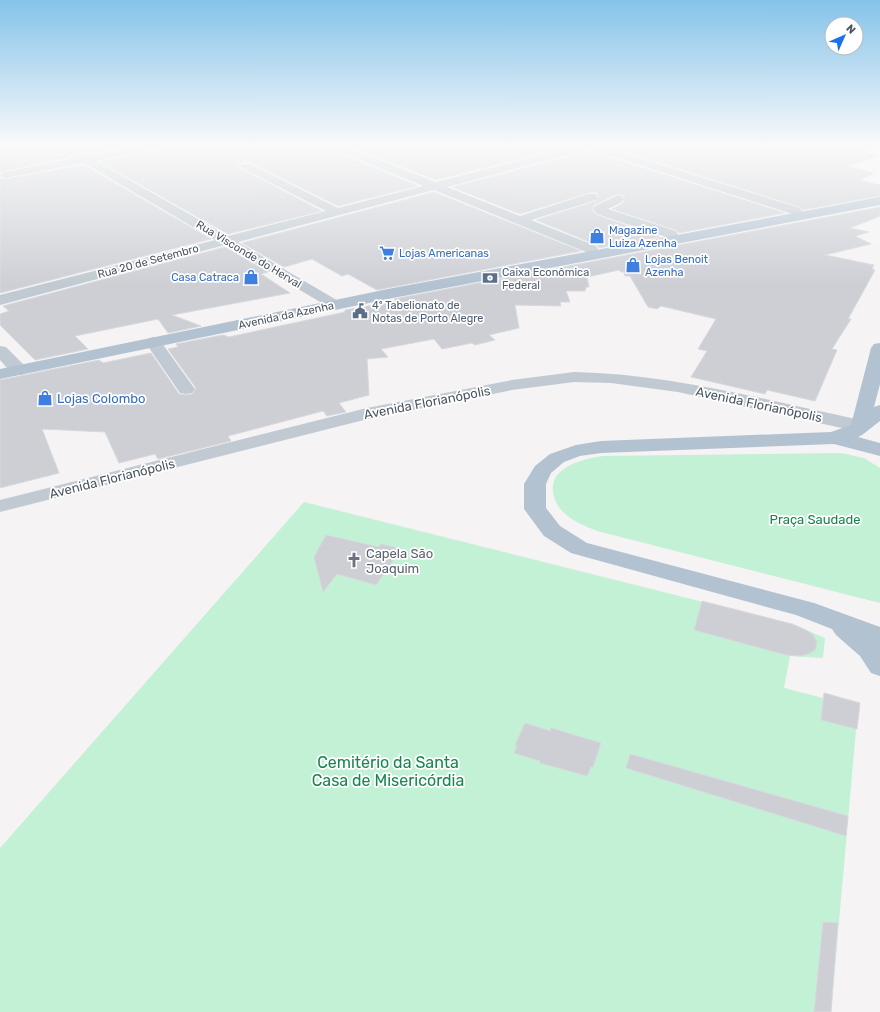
<svg xmlns="http://www.w3.org/2000/svg" width="880" height="1012" viewBox="0 0 880 1012" font-family="Rubik,sans-serif">
  <style>
    .green { fill: #c3f1d5 }
    .building { fill: #cdcfd5; stroke: #d7d9de }
    .lines { fill: none; stroke-linecap: round; stroke-linejoin: round }
    .minor { fill: #c1cad2; fill-rule: evenodd }
    .major { fill: #b3c2d1; fill-rule: evenodd }
    .labels { text-anchor: middle; stroke-width: 3.5; stroke-linejoin: round; paint-order: stroke }
    .far-shop-label { font-size: 11px; fill: #366cbe; stroke: #fff; text-anchor: start }
    .far-street-label { font-size: 11px; fill: #4a5661; stroke: #fff }
    .far-service-label { font-size: 11px; fill: #4e5e75; stroke: #fff; text-anchor: start }
    .shop-label { font-size: 13px; fill: #366cbe; stroke: #fff; text-anchor: start }
    .street-label { font-size: 13px; fill: #4a5661; stroke: #fff }
    .park-label { font-size: 13px; fill: #17864f; stroke: #fff }
    .worship-label { font-size: 13px; fill: #5b616d; stroke: #fff; text-anchor: start }
    .near-park-label { font-size: 16px; fill: #17864f; stroke: #fff }
  </style>
  <rect width="100%" height="100%" fill="#f5f3f3"/>
  <g class="green">
    <path d="M 841,453 L 864,458 L 880,468 L 880,603 L 597,531 C 585,526 572,521 562,511 C 557,506 554,499 553,492 C 550,466 584,459 603,456 Z"/>
    <path d="M 304,502 L 795,625 L 825,638 L 823,658 L 790,656 L 784,688 L 858,707 L 831,1012 L 0,1012 L 0,848 Z"/>
  </g>
  <g class="building">
    <path d="M 0,144 L 53,144 L 71,157 L 0,172 Z"/>
    <path d="M 69,144 L 139,144 L 87,154 Z"/>
    <path d="M 187,144 L 324,144 L 325,147 L 418,186 L 338,206 L 251,163 L 242,162 L 238,166 L 241,169 L 322,211 L 228,234 L 100,162 Z"/>
    <path d="M 342,144 L 579,144 L 436,180 Z"/>
    <path d="M 603,144 L 879,144 L 880,148 L 866,152 L 879,156 L 847,166 L 874,173 L 859,180 L 880,185 L 880,196 L 803,210 L 800,207 L 603,145 Z"/>
    <path d="M 590,151 L 785,213 L 679,233 L 676,230 L 612,209 L 623,203 L 625,200 L 623,195 L 617,194 L 594,205 L 592,210 L 597,215 L 660,237 L 599,248 L 597,245 L 536,220 L 596,201 L 599,196 L 596,192 L 588,193 L 520,214 L 452,187 Z"/>
    <path d="M 84,165 L 211,239 L 0,293 L 0,178 L 5,179 Z"/>
    <path d="M 434,192 L 581,251 L 377,290 L 348,274 L 342,276 L 312,259 L 284,267 L 242,243 Z"/>
    <path d="M 880,207 L 880,216 L 850,228 L 869,232 L 855,236 L 871,244 L 825,255 L 874,265 L 872,269 L 875,270 L 848,319 L 851,319 L 832,349 L 837,350 L 815,401 L 767,390 L 765,394 L 691,377 L 707,351 L 698,349 L 716,319 L 661,306 L 657,309 L 648,307 L 630,276 L 625,276 L 624,272 L 621,272 L 619,270 L 587,277 L 589,287 L 586,287 L 585,291 L 566,291 L 570,302 L 560,302 L 561,306 L 515,305 L 519,328 L 489,335 L 495,340 L 475,345 L 472,343 L 442,349 L 434,339 L 381,349 L 388,357 L 367,359 L 369,395 L 339,403 L 346,412 L 327,416 L 323,411 L 228,436 L 231,441 L 158,459 L 155,454 L 119,463 L 105,432 L 42,429 L 59,473 L 0,488 L 0,380 L 99,360 L 103,363 L 151,353 L 179,394 L 186,395 L 192,394 L 196,388 L 168,349 L 178,347 L 176,344 L 223,335 L 229,337 L 345,312 L 345,310 L 396,301 L 394,299 Z"/>
    <path d="M 225,247 L 268,272 L 261,274 L 290,293 L 172,315 L 201,326 L 168,333 L 158,319 L 75,336 L 88,349 L 35,360 L 0,325 L 0,314 L 9,311 L 3,306 Z"/>
    <path d="M 326,535 L 379,547 L 381,544 L 401,549 L 376,585 L 337,574 L 323,592 L 314,557 Z"/>
    <path d="M 702,601 L 792,624 L 806,630 L 813,635 L 817,642 L 815,650 L 808,654 L 801,656 L 786,655 L 694,630 Z"/>
    <path d="M 824,693 L 860,703 L 857,729 L 821,720 Z"/>
    <path d="M 525,723 L 550,731 L 551,728 L 601,743 L 593,767 L 591,767 L 587,776 L 540,763 L 540,761 L 514,753 L 517,746 L 515,745 Z"/>
    <path d="M 630,754 L 848,816 L 846,836 L 626,768 Z"/>
    <path d="M 823,922 L 838,923 L 831,1012 L 814,1012 Z"/>
  </g>
  <g class="lines">
    <g class="minor">
      <path d="M 54,144 L 66,144 L 87,156 L 148,144 L 168,144 L 167,146 L 163,147 L 96,161 L 228,236 L 326,211 L 242,168 L 240,166 L 242,164 L 250,164 L 338,208 L 423,186 L 326,146 L 325,144 L 339,144 L 436,182 L 580,145 L 580,144 L 602,144 L 601,146 L 800,208 L 802,211 L 800,214 L 792,214 L 590,149 L 447,187 L 520,216 L 588,194 L 596,194 L 598,197 L 596,200 L 531,220 L 596,246 L 598,249 L 596,252 L 586,252 L 434,190 L 238,242 L 340,302 L 343,305 L 340,308 L 335,310 L 330,308 L 225,245 L 0,305 L 0,295 L 215,240 L 84,163 L 5,178 L 0,176 L 1,173 L 5,172 L 75,158 Z"/>
      <path d="M 618,195 L 622,196 L 624,199 L 622,202 L 608,209 L 676,231 L 678,234 L 676,237 L 666,237 L 597,214 L 593,209 L 595,206 Z"/>
      <path d="M 153,337 L 159,339 L 192,385 L 195,389 L 192,393 L 186,394 L 180,393 L 145,342 L 147,339 Z"/>
      <path d="M 0,346 L 6,347 L 25,366 L 28,370 L 25,374 C 13,377 8,369 0,360 Z"/>
      <path d="M 574,372 C 671,374 766,400 860,420 L 867,422 L 869,426 L 867,430 L 860,432 L 678,392 L 611,383 L 574,382 L 512,390 L 368,419 L 0,512 L 0,500 L 367,408 L 512,380 Z"/>
    </g>
    <g class="major">
      <path d="M 880,197 L 880,205 L 393,298 L 0,379 L 0,369 L 393,288 Z"/>
      <path d="M 880,343 L 880,384 L 874,407 L 880,405 L 880,421 L 862,435 L 858,437 L 880,443 L 880,456 L 834,444 L 601,453 L 580,456 L 564,462 L 551,473 L 546,484 L 546,508 L 560,526 L 587,543 L 814,603 L 880,627 L 880,676 L 871,673 L 860,656 L 836,635 L 832,629 L 796,615 L 571,553 L 544,536 L 524,509 L 524,484 L 535,466 L 550,454 L 576,445 L 601,441 L 831,432 L 851,425 L 871,348 L 874,344 Z"/>
    </g>
  </g>
  <linearGradient id="sky" x2="0" y2="1"><stop stop-color="#85c3ea"/><stop offset="0.51" stop-color="#fafafa"/><stop offset="1" stop-color="#fafafa" stop-opacity="0"/></linearGradient>
  <rect width="880" height="285" fill="url(#sky)"/>
  <defs>
    <g id="shop-bare" transform="scale(1.2)"><path d="M-5-2.5h2.3a2.7 3.5 0 0 1 5.4 0H5L5.5 6h-11ZM-1.5-2.5h3a1.5 2.3 0 0 0-3 0Z" fill="#3f7fe0" stroke="#fff" stroke-width="2.5" paint-order="stroke"/></g>
    <g id="supermarket-bare" transform="scale(1.2)"><path d="M-6-5.5h2.5l.6 2H6L4.5 2H-2.5L-4.4-4H-6ZM-1.5 3.2a1.3 1.3 0 1 0 .1 0ZM3 3.2a1.3 1.3 0 1 0 .1 0Z" fill="#3f7fe0" stroke="#fff" stroke-width="2.5" paint-order="stroke"/></g>
    <g id="bank-bare" transform="scale(1.2)"><path d="M-6-4H6V4H-6ZM0-2.3a2.3 2.3 0 1 0 0 4.6a2.3 2.3 0 1 0 0-4.6Z" fill="#5c6f8a" stroke="#fff" stroke-width="2.5" paint-order="stroke"/></g>
    <g id="civic-bare" transform="scale(1.2)"><path d="M-.6-6.5H3V-4.5H.6V-3L4-1V1h2V6H-6V1h2V-1L-.6-3ZM-1.2 2.5V6h2.4V2.5Z" fill="#5c6f8a" stroke="#fff" stroke-width="2.5" paint-order="stroke"/></g>
    <g id="church-bare" transform="scale(1.2)"><path d="M-1.2-6h2.4v3.5h3.3v2.4h-3.3V6h-2.4V-.1h-3.3v-2.4h3.3Z" fill="#6b7280" stroke="#fff" stroke-width="2.5" paint-order="stroke"/></g>
  </defs>
  <g fill-rule="evenodd">
    <use href="#shop-bare" x="597" y="236"/>
    <use href="#supermarket-bare" x="387" y="253"/>
    <use href="#shop-bare" x="633" y="265"/>
    <use href="#shop-bare" x="251" y="277"/>
    <use href="#bank-bare" x="490" y="278"/>
    <use href="#civic-bare" x="360" y="311"/>
    <use href="#shop-bare" x="45" y="398"/>
    <use href="#church-bare" x="354" y="560"/>
  </g>
  <g class="labels">
    <g class="far-shop-label">
      <text x="609" y="234">Magazine<tspan x="609" dy="13">Luiza Azenha</tspan></text>
      <text x="399" y="257">Lojas Americanas</text>
      <text x="645" y="263">Lojas Benoit<tspan x="645" dy="13">Azenha</tspan></text>
      <text x="239" y="281" text-anchor="end">Casa Catraca</text>
    </g>
    <g class="far-street-label">
      <text transform="translate(249 254) rotate(31)" y="4">Rua Visconde do Herval</text>
      <text transform="translate(148 261) rotate(-15)" y="4">Rua 20 de Setembro</text>
      <text transform="translate(286 315) rotate(-12)" y="4">Avenida da Azenha</text>
    </g>
    <g class="far-service-label">
      <text x="502" y="276">Caixa Econômica<tspan x="502" dy="13">Federal</tspan></text>
      <text x="372" y="309">4º Tabelionato de<tspan x="372" dy="13">Notas de Porto Alegre</tspan></text>
    </g>
    <g class="shop-label">
      <text x="57" y="403">Lojas Colombo</text>
    </g>
    <g class="street-label">
      <text transform="translate(427 402) rotate(-11)" y="5">Avenida Florianópolis</text>
      <text transform="translate(759 404) rotate(12)" y="5">Avenida Florianópolis</text>
      <text transform="translate(112 478) rotate(-14)" y="5">Avenida Florianópolis</text>
    </g>
    <g class="park-label">
      <text x="815" y="524">Praça Saudade</text>
    </g>
    <g class="worship-label">
      <text x="366" y="558">Capela São<tspan x="366" dy="15">Joaquim</tspan></text>
    </g>
    <g class="near-park-label">
      <text x="388" y="768">Cemitério da Santa<tspan x="388" dy="18">Casa de Misericórdia</tspan></text>
    </g>
  </g>
  <g transform="translate(844 36) rotate(45)"><circle r="19" fill="#ffffff" stroke="#b7bbc0"/>
  <path d="M0-3L7 15L0 10L-7 15Z" fill="#1a73e8"/>
  <text y="-6" font-size="11" font-weight="bold" text-anchor="middle" fill="#4a5661">N</text>
  </g>
</svg>
